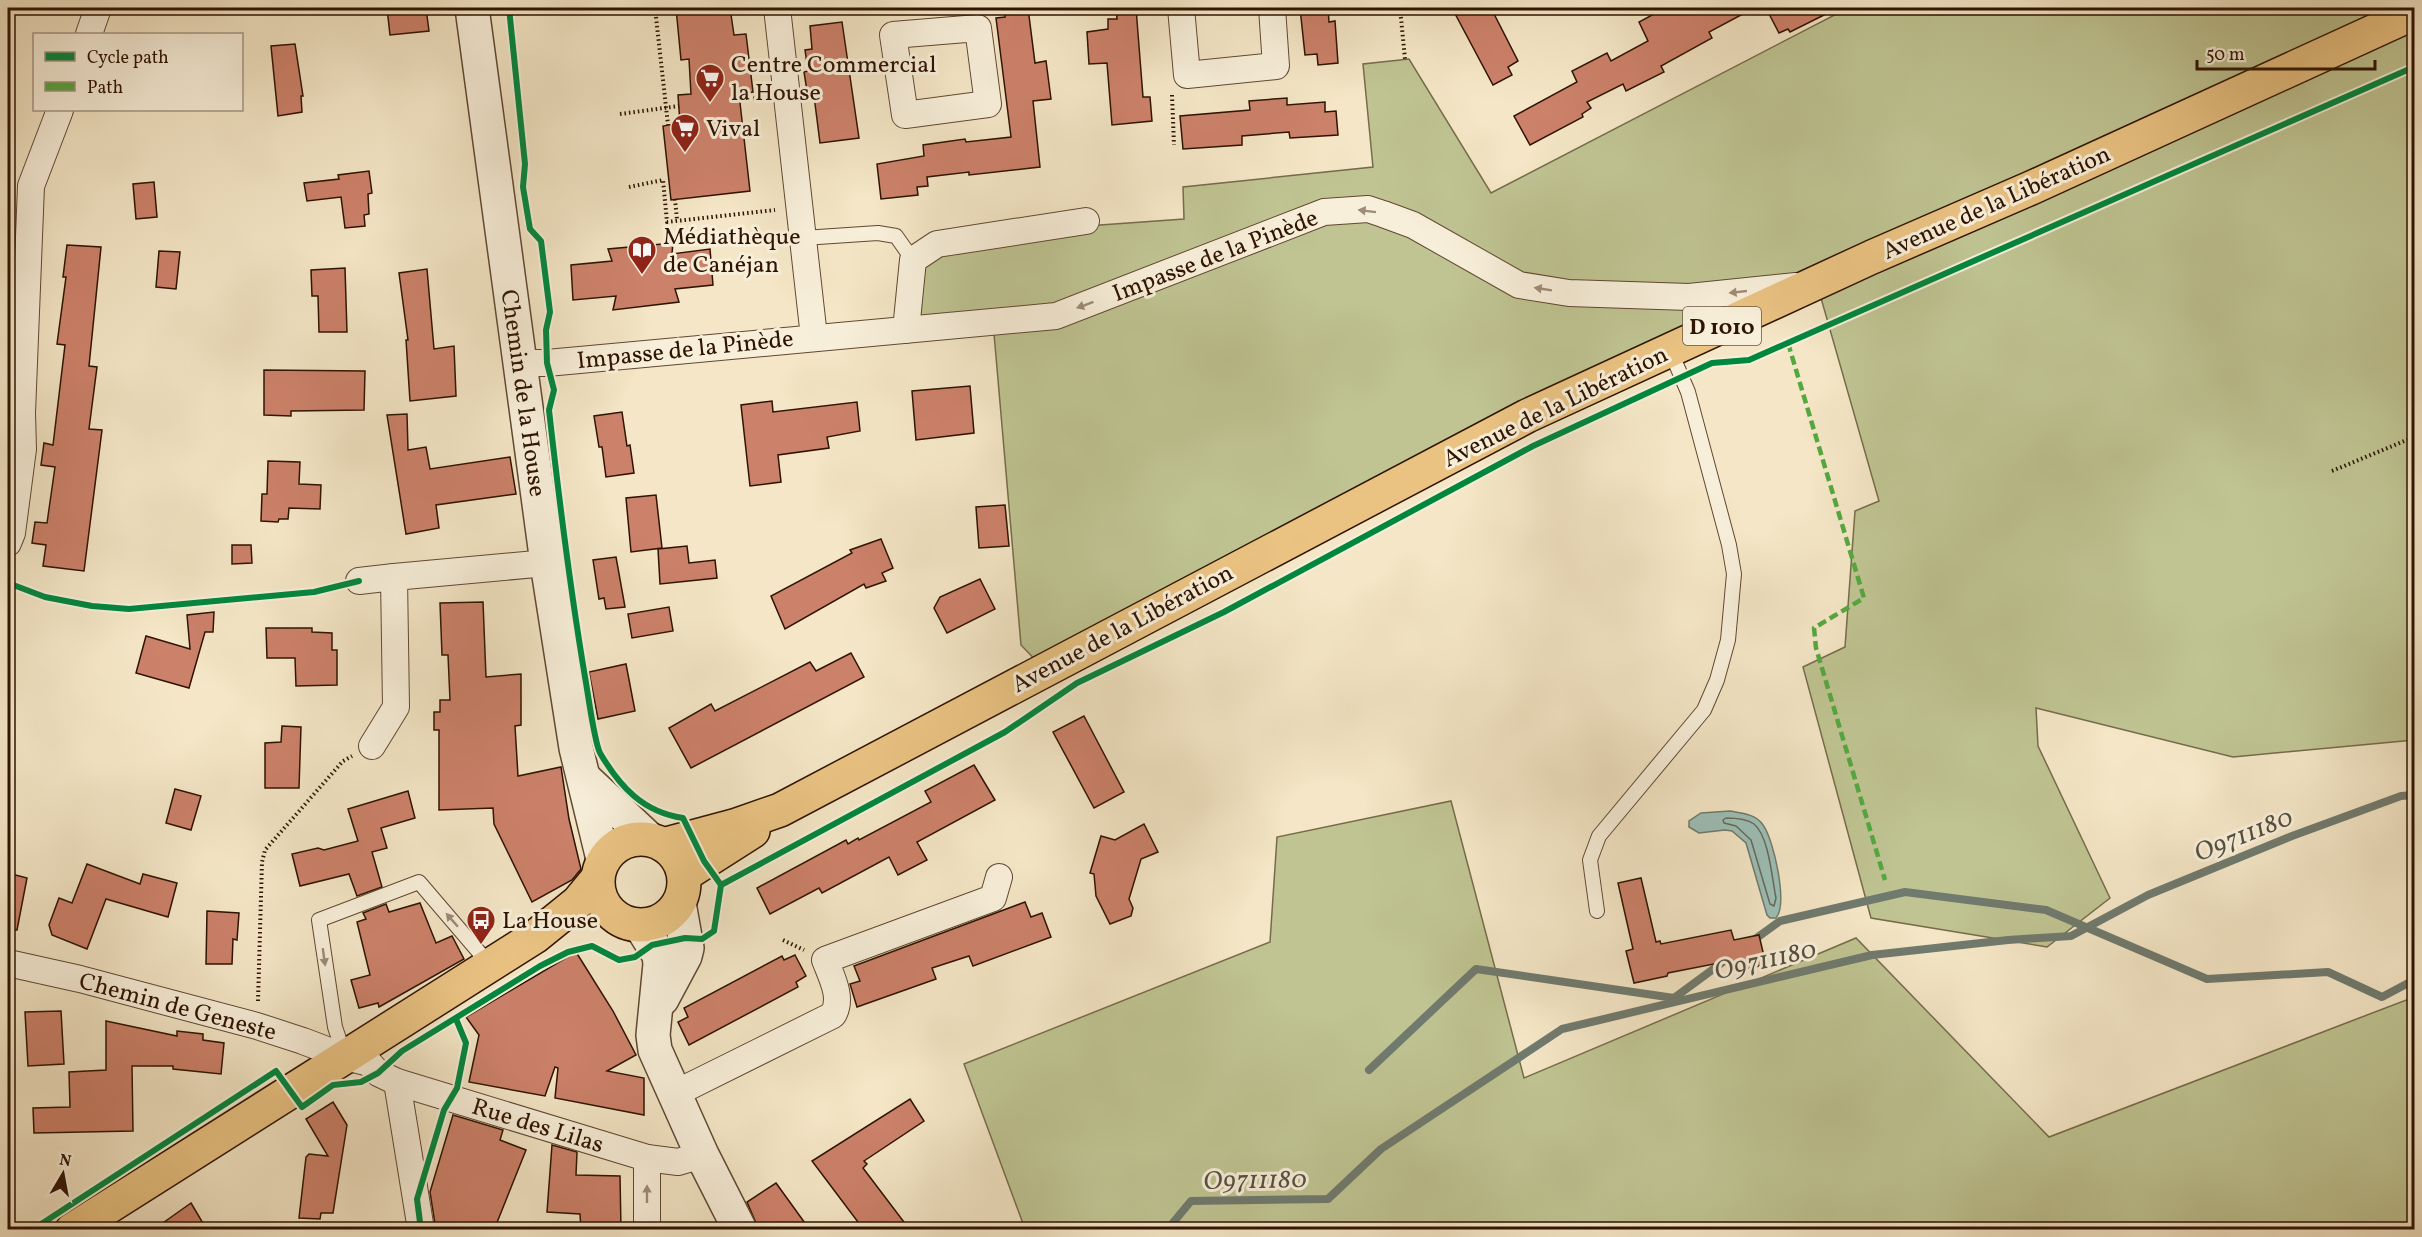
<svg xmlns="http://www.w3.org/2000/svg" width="2422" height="1237" viewBox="0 0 2422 1237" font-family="Vollkorn,serif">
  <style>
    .green { fill: #bfc492; stroke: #766c4a; stroke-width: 1.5 }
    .water { fill: #9cbfb6; stroke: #707a6e; stroke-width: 1.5 }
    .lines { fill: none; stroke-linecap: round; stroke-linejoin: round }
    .shore { stroke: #65695c; stroke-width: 1.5 }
    .stream { stroke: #707a6e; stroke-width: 8 }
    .building { fill: #cc816a; stroke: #2e1301; stroke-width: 1.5 }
    .service-casing { stroke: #604832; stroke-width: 16 }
    .minor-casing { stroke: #604832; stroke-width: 28 }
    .tertiary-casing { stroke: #604832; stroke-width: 36 }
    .primary-casing { stroke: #2e1301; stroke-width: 36 }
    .path { stroke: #2e1301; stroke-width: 4; stroke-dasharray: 1.5 3; stroke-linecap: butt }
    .service { stroke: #f8efda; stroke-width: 14 }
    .minor { stroke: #f8efda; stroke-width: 26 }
    .tertiary { stroke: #f8efda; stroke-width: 33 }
    .primary { stroke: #eac383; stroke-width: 33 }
    .quiet { stroke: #54a840; stroke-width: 4.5; stroke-dasharray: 9 4.5; stroke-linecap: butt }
    .cycleway-casing { stroke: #f8efda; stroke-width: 10 }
    .cycleway { stroke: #00873e; stroke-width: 6 }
    .oneway { fill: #9d8c78 }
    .labels { text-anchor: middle; stroke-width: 6; stroke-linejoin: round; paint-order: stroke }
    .shield { fill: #f8efda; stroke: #6b5542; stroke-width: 1.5 }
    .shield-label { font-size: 22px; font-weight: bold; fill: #2e1301 }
    .poi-label { font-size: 24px; fill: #2e1301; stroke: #f8efda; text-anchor: start }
    .street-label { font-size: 24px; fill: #2e1301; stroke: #f8efda }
    .water-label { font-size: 26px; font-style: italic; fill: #544f40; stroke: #f8efda }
  </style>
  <rect width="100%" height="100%" fill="#f4e6c6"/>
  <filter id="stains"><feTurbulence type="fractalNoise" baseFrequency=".00333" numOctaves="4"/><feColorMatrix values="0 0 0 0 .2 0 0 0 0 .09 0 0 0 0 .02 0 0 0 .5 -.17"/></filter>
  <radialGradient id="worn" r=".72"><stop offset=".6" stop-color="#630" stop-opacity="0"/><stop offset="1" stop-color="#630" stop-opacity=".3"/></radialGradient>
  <g class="green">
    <path d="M 1848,8 L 2414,8 L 2414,740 L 2233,757 L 2036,708 L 2038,746 L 2110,898 L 2047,947 L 1871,918 L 1803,667 L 1845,647 L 1855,511 L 1879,501 L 1817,284 L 1044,669 L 1021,645 L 993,322 L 906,330 L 913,260 L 1086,226 L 1184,219 L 1183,187 L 1373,167 L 1363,64 L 1409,59 L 1491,193 Z"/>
    <path d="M 1451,801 L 1524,1078 L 1856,938 L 2049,1137 L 2414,997 L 2414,1229 L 1025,1229 L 964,1064 L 1270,942 L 1277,837 Z"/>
  </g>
  <path class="water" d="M 1730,811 C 1741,813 1756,814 1763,825 C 1774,840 1788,904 1776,918 L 1770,918 L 1767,915 L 1746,843 L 1732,831 L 1725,830 L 1699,833 L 1689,827 L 1689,821 L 1701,813 Z"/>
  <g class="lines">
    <path class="shore" d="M 1726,818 C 1735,818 1747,819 1754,824 C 1769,836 1772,879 1776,898 L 1774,906 L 1770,904 L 1751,840 L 1736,826 L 1724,823 L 1723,820 Z"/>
    <g class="stream">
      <path d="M 1751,942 L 1780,921 L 1905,892 L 2046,910 L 2207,979 L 2328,972 L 2382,997 L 2414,980"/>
      <path d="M 1369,1070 L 1476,969 L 1674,998 L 1731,956"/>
      <path d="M 1167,1230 L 1191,1201 L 1328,1199 L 1381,1149 L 1562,1029 L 1872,955 L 2008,940 L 2071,936 L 2148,895 L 2292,836 L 2401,796 L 2414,795"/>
    </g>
  </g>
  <g class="building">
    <path d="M 387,8 L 426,8 L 429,31 L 390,35 Z"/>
    <path d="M 676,8 L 730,8 L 734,35 L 746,34 L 753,92 L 739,94 L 750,191 L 671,200 L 663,126 L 680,123 L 678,95 L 691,94 L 689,59 L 681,60 Z"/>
    <path d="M 1004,8 L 1028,8 L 1035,63 L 1046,61 L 1051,99 L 1033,101 L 1040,167 L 969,175 L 969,172 L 927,177 L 928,186 L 917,187 L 918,195 L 881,199 L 877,164 L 924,156 L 923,145 L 965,139 L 966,142 L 1011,137 L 996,18 L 1005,17 Z"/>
    <path d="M 1116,8 L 1136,8 L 1143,97 L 1150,97 L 1152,121 L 1112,125 L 1107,63 L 1089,64 L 1087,32 L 1108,29 L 1108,19 L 1117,19 Z"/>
    <path d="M 1300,8 L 1328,8 L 1329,22 L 1335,21 L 1338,63 L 1318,65 L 1317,54 L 1305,55 Z"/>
    <path d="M 1452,8 L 1491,8 L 1518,61 L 1508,67 L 1512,75 L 1493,85 Z"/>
    <path d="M 1665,8 L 1754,8 L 1709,32 L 1712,38 L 1661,66 L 1664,72 L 1626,91 L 1623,84 L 1587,102 L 1591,108 L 1582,114 L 1583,117 L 1530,145 L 1514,116 L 1577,82 L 1572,71 L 1607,53 L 1611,61 L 1648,41 L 1639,22 Z"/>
    <path d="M 1766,8 L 1838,8 L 1790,32 L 1788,29 L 1779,33 Z"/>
    <path d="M 842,22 L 859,138 L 820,143 L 814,96 L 808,97 L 804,72 L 808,71 L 805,50 L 812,49 L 810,26 Z"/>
    <path d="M 295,44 L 303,96 L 301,96 L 302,112 L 278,116 L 271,46 Z"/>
    <path d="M 1287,98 L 1287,105 L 1325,102 L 1325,112 L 1336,111 L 1338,135 L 1290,138 L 1289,132 L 1242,136 L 1242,145 L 1183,149 L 1180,116 L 1250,110 L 1249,101 Z"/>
    <path d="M 369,171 L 372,193 L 368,194 L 369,214 L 364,215 L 365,226 L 345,228 L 341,197 L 307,201 L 304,183 L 339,179 L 338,175 Z"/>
    <path d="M 154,182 L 157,217 L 136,219 L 133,184 Z"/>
    <path d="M 673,243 L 672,254 L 710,249 L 713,285 L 675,289 L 679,302 L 613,310 L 616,296 L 573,300 L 571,265 L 612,261 L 608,249 Z"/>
    <path d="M 67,245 L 101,247 L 89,366 L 97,367 L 89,429 L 102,430 L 84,571 L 43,566 L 46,545 L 32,543 L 35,522 L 47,523 L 55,467 L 41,465 L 44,443 L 53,445 L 65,345 L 57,344 L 66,277 L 63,277 Z"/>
    <path d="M 159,251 L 180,252 L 176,289 L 156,287 Z"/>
    <path d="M 345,268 L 347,332 L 319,332 L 318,296 L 312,296 L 311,270 Z"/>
    <path d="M 427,269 L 434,349 L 454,346 L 456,396 L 410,401 L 406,340 L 408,340 L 399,273 Z"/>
    <path d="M 264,370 L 365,371 L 364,410 L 291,411 L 291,416 L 264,415 Z"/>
    <path d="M 970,386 L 974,433 L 916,440 L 912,391 Z"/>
    <path d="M 772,401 L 773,412 L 857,402 L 860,431 L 827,437 L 829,448 L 778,455 L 781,482 L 750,486 L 741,405 Z"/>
    <path d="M 622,412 L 627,446 L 630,445 L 634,473 L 606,477 L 602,447 L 599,447 L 594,416 Z"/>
    <path d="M 407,414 L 408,450 L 426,447 L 430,469 L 510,457 L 516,494 L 436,505 L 439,528 L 406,534 L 387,415 Z"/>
    <path d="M 268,461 L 300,462 L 299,484 L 321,485 L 320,509 L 289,508 L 288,519 L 279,519 L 278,522 L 261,521 L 262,494 L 267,494 Z"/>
    <path d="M 656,495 L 662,548 L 631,552 L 626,498 Z"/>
    <path d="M 1005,505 L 1009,546 L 979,548 L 976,507 Z"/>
    <path d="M 881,539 L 893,568 L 882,573 L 886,581 L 866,588 L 864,584 L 785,629 L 771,596 L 852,553 L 850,550 Z"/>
    <path d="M 232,545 L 251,545 L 252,563 L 232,564 Z"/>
    <path d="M 687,546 L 689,563 L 715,560 L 717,578 L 660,584 L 658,549 Z"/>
    <path d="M 616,557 L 625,607 L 606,609 L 604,598 L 599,599 L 593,560 Z"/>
    <path d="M 980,579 L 995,609 L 947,633 L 934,608 L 940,597 Z"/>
    <path d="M 483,602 L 486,677 L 521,674 L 521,725 L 515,726 L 518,776 L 561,767 L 569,819 L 581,869 L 572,880 L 532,902 L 494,824 L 493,808 L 439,810 L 439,730 L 434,730 L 434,712 L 440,712 L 440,700 L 450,700 L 448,655 L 442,655 L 440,603 Z"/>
    <path d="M 669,607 L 673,631 L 632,638 L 628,614 Z"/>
    <path d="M 214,612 L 213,632 L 205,632 L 189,688 L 136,673 L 146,636 L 190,649 L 187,615 Z"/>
    <path d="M 266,628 L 312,628 L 312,632 L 332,633 L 332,650 L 337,650 L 337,685 L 296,686 L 295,658 L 267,658 Z"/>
    <path d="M 851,653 L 864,677 L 691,768 L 669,728 L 711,704 L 715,711 L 810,662 L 816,671 Z"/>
    <path d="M 626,664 L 635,711 L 598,719 L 589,672 Z"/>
    <path d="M 1084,716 L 1124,792 L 1094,808 L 1053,732 Z"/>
    <path d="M 282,726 L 301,727 L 299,788 L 265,788 L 265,743 L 281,742 Z"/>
    <path d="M 974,765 L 995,800 L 917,842 L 927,860 L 898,875 L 889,857 L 822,893 L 819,888 L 770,914 L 757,888 L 846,840 L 848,844 L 858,838 L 859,840 L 931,802 L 925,791 Z"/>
    <path d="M 175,789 L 201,796 L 191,830 L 166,823 Z"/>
    <path d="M 408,791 L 415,818 L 381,828 L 387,848 L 372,852 L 382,887 L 357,896 L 349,874 L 300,886 L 292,854 L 318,848 L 324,850 L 358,841 L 348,809 Z"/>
    <path d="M 1144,824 L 1158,852 L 1141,859 L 1129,899 L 1133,908 L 1131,916 L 1110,924 L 1096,896 L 1094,874 L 1090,873 L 1101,836 L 1115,840 Z"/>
    <path d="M 87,864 L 140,884 L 143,874 L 177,883 L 168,917 L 106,899 L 87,949 L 52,935 L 49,925 L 59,898 L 72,903 Z"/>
    <path d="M 8,873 L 27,878 L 17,930 L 8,930 Z"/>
    <path d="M 1641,878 L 1656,942 L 1660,941 L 1661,944 L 1731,930 L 1734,940 L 1759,935 L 1766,965 L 1733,971 L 1729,961 L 1668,973 L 1667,976 L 1634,983 L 1626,951 L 1633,949 L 1618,883 Z"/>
    <path d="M 1025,902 L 1031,917 L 1042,913 L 1051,937 L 973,966 L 969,956 L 932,968 L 936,979 L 857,1007 L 850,984 L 860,981 L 854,966 Z"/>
    <path d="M 420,903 L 436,943 L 452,936 L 464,959 L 379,1007 L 378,1003 L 359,1008 L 351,980 L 370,975 L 357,922 L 366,919 L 363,913 L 386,904 L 389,912 Z"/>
    <path d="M 207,911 L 239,913 L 237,940 L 233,939 L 232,964 L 206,964 Z"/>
    <path d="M 576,952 L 613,1011 L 636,1055 L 607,1071 L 644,1078 L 644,1115 L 555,1098 L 558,1068 L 555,1067 L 545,1096 L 469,1082 L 479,1035 L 466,1017 Z"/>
    <path d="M 795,955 L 806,976 L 796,982 L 798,987 L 689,1045 L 678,1022 L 688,1017 L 684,1008 L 782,956 L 784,960 Z"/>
    <path d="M 61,1011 L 64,1064 L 28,1066 L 25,1012 Z"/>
    <path d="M 106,1021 L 177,1036 L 177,1031 L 203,1034 L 203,1040 L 224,1043 L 221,1074 L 173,1069 L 173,1066 L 132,1066 L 133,1131 L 34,1133 L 33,1108 L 70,1107 L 69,1072 L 106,1070 Z"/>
    <path d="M 910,1099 L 924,1121 L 864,1161 L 867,1164 L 863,1168 L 910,1230 L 864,1230 L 812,1161 Z"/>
    <path d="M 333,1102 L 347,1125 L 333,1213 L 321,1213 L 320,1219 L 299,1218 L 306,1157 L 309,1154 L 328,1156 L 306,1119 Z"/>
    <path d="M 453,1115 L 503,1130 L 500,1140 L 526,1150 L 494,1230 L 436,1230 L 430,1192 Z"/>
    <path d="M 552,1145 L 577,1152 L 576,1175 L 620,1176 L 621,1230 L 581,1230 L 580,1214 L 547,1212 Z"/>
    <path d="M 776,1183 L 810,1230 L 759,1230 L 747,1202 Z"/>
    <path d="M 191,1203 L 207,1230 L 153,1230 Z"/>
  </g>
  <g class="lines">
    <g class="service-casing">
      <g id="service">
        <path d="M 803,238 L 878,233 L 896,236 L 913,260"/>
        <path d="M 8,299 L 26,301"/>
        <path d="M 1597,911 L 1590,860 L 1599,836 L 1704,710 L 1717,680 L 1728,640 L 1734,574 L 1729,545 L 1688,392 L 1670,350"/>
        <path d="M 345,1057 L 335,1027 L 319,920 L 419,882 L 490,965"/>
      </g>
    </g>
    <g class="minor-casing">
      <g id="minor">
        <path d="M 777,8 L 814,337"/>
        <path d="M 1181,8 L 1187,75 L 1276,66 L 1272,8"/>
        <path d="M 978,28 L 988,104 L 905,115 L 893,35 Z"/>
        <path d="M 89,34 L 98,8"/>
        <path d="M 906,330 L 913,260 L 937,244 L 1086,221"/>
        <path d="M 519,363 L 547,363 L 1056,316 L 1324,212 L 1368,209 L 1383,214 L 1413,225 L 1519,285 L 1569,293 L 1689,297 L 1796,286"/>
        <path d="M 8,543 L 12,533 L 23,449 L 22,413 L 31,186 L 60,110"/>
        <path d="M 359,581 L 394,577"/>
        <path d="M 372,746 L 396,707 L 394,577 L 547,563"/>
        <path d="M 8,963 L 80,979 L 257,1026 L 303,1041 L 345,1057 L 369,1063 L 378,1073 L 397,1082 L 647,1158 L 678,1162 L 702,1155"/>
        <path d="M 397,1082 L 421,1230"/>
        <path d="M 674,1094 L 833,1015 C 843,998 832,978 825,960 L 993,898 L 999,877"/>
        <path d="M 647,1158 L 647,1230"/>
      </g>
    </g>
    <g class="tertiary-casing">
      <g id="tertiary">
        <path d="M 472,8 L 547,563 L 576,748 L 603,859"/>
        <path d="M 584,778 L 649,839"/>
        <path d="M 641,926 L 659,955 L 660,964 L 653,1035 L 655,1050 L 702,1155 L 740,1230"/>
        <path d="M 662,999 L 685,956 L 687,948 L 679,903"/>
      </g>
    </g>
    <g class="primary-casing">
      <g id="primary">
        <circle cx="641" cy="882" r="43"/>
        <path d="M 663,845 L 734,826 L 780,810 L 1527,416 L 1872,257 L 2031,188 L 2414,13"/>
        <path d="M 684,875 L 753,831"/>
        <path d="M 72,1230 L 536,936 L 578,902 L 597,879"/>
      </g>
    </g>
    <g class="path">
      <path d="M 655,8 L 668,125"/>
      <path d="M 1400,8 L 1405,59"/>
      <path d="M 1172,95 L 1174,145"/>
      <path d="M 740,101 L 763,97"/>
      <path d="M 620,114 L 679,106"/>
      <path d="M 629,187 L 663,180 L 667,222 L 775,210"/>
      <path d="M 675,199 L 677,220"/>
      <path d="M 2332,471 L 2414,437"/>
      <path d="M 783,940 L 804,950"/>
      <path d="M 258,1001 L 262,862 L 265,850 L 343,761 L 352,756"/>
    </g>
    <use href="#service" class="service"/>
    <use href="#minor" class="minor"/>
    <use href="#tertiary" class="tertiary"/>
    <use href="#primary" class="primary"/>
    <path class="quiet" d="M 1788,343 L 1864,598 L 1814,628 L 1816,648 L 1885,880"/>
    <g class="cycleway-casing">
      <g id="cycleway">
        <path d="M 509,8 L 525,164 L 523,187 L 530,229 L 541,241 L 550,312 L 546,330 L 547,363 L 554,390 L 549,410 C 559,499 570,588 585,677 C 588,693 594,741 600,753 C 620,787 643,812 683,818 L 704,861 L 721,885 L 1005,732 L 1077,683 L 1224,612 L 1533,446 L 1712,363 L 1749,360 L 2414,67"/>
        <path d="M 8,583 L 45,597 L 92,606 L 129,609 L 314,592 L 359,581"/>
        <path d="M 32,1230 L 276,1071 L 302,1107 L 333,1085 L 361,1082 L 378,1073 L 402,1051 L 540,966 L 568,952 L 592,946 L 619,960 L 635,957 L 652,945 L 685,938 L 702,939 L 714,931 L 721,885"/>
        <path d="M 421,1230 L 417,1199 L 444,1110 L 457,1088 L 466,1043 L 456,1019"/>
      </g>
    </g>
    <use href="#cycleway" class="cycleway"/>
  </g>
  <defs><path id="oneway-solid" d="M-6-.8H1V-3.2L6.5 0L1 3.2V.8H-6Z" transform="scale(1.5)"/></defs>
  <g class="oneway">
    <use href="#oneway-solid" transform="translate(1367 211) rotate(-173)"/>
    <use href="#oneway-solid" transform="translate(1543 289) rotate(-171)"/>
    <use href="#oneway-solid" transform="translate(1738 292) rotate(174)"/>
    <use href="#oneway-solid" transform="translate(1085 305) rotate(160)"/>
    <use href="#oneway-solid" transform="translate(452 920) rotate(-131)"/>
    <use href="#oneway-solid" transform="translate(324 957) rotate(82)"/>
    <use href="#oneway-solid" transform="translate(647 1194) rotate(-90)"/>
  </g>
  <defs>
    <g id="supermarket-pin" transform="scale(1.5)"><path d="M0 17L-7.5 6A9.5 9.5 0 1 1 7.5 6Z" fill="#8f2418" stroke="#f8efda"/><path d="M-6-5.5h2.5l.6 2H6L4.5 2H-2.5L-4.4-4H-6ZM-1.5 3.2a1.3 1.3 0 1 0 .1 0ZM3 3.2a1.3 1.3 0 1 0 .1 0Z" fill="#fff"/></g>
    <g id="library-pin" transform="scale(1.5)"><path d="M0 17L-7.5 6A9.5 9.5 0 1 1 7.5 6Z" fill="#8f2418" stroke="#f8efda"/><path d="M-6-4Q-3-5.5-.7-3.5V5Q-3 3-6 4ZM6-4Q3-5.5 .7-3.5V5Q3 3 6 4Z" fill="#fff"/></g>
    <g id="bus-pin" transform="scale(1.5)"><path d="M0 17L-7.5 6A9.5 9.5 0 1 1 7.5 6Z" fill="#8f2418" stroke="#f8efda"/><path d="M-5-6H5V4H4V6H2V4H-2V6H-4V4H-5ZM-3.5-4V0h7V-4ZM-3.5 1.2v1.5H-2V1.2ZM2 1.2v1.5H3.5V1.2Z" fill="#fff"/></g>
  </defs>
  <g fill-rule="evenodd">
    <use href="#supermarket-pin" x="710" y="78"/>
    <use href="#supermarket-pin" x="685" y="128"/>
    <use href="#library-pin" x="642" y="250"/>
    <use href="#bus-pin" x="481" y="920"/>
  </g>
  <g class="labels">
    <rect class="shield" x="1683" y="307" width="78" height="38" rx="4.5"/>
    <g class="shield-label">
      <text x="1722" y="334">D 1010</text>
    </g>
    <g class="poi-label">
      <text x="731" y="72">Centre Commercial<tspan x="731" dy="28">la House</tspan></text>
      <text x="706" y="136">Vival</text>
      <text x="663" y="244">Médiathèque<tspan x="663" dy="28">de Canéjan</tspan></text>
      <text x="502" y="928">La House</text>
    </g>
    <g class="street-label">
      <text transform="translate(1996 202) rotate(-24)" y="8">Avenue de la Libération</text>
      <text transform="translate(1215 255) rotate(-21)" y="8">Impasse de la Pinède</text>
      <text transform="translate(685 349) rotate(-6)" y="8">Impasse de la Pinède</text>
      <text transform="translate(524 393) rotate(82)" y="8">Chemin de la House</text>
      <text transform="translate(1555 406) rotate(-26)" y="8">Avenue de la Libération</text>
      <text transform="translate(1122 628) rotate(-28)" y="8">Avenue de la Libération</text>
      <text transform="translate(178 1006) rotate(15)" y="8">Chemin de Geneste</text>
      <text transform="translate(538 1125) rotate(17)" y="8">Rue des Lilas</text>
    </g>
    <g class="water-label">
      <text transform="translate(2243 834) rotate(-22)" y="9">O9711180</text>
      <text transform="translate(1765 959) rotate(-13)" y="9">O9711180</text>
      <text transform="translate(1255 1179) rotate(-1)" y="9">O9711180</text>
    </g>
  </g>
  <rect width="2422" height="1237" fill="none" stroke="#f4e6c6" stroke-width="30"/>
  <rect x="9" y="9" width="2404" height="1219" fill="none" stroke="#2e1301" stroke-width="3"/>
  <rect x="15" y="15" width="2392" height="1207" fill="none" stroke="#2e1301" stroke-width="1.5"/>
  <rect x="33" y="33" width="210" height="78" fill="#f8efda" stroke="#a79783" stroke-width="1.5"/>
  <rect x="45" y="52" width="30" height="9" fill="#00873e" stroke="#a79783" stroke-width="1.5"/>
  <text x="87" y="63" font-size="18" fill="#2e1301">Cycle path</text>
  <rect x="45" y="82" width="30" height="9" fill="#54a840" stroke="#a79783" stroke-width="1.5"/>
  <text x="87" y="93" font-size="18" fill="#2e1301">Path</text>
  <g transform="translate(63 1174) rotate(10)" stroke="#f8efda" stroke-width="4.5" paint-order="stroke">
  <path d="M0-4.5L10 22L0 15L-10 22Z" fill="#2e1301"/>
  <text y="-9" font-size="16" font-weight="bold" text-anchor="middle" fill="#2e1301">N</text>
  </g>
  <path d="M2197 60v9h178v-9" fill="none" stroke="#2e1301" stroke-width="3"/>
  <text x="2206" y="60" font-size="18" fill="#2e1301" stroke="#f8efda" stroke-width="4.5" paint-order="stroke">50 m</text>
  <rect width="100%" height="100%" filter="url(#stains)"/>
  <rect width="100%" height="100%" fill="url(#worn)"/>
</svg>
